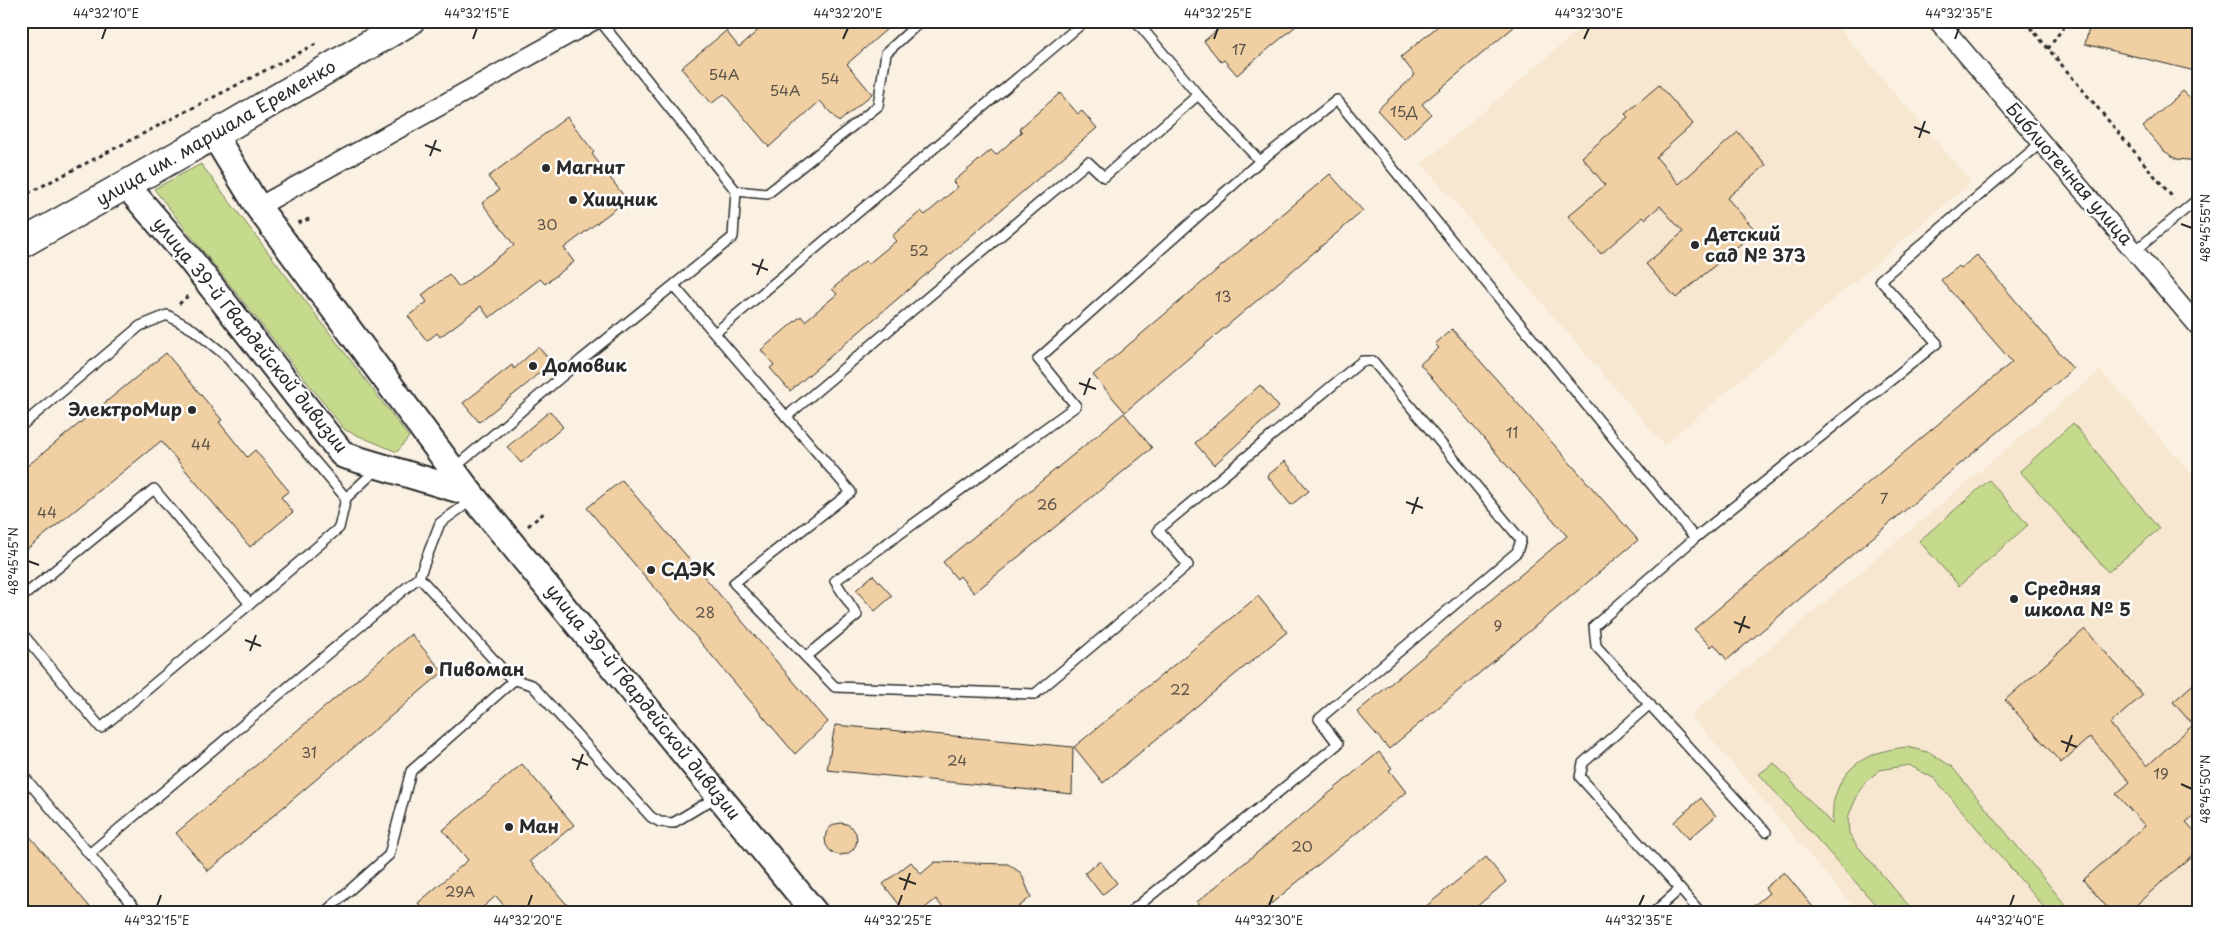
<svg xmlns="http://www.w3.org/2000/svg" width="2220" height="934" viewBox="0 0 2220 934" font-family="'Playpen Sans',sans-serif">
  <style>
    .built { fill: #f7e7d0 }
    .green { fill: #c6da8e; stroke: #78825c }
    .building { fill: #f0cfa2; stroke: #2b2b2b }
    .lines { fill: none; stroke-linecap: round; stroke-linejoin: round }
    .service-casing { stroke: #2b2b2b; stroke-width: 12 }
    .minor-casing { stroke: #2b2b2b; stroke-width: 21 }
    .secondary-casing { stroke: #2b2b2b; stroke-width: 29 }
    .trunk-casing { stroke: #2b2b2b; stroke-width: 31 }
    .path { stroke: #2b2b2b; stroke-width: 3; stroke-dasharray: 4 4; stroke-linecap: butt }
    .service { stroke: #fff; stroke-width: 9 }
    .minor { stroke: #fff; stroke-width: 18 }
    .secondary { stroke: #fff; stroke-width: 25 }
    .trunk { stroke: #fff; stroke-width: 28 }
    .ticks { fill: none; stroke: #2b2b2b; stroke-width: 2 }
    .poi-dot { fill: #2b2b2b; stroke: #fff; stroke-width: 2 }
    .labels { text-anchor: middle; stroke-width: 5; stroke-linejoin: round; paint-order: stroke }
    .number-label { font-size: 15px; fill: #5c5449 }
    .street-label { font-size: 18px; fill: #2b2b2b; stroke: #fff }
    .poi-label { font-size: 18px; font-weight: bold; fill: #2b2b2b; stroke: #fff; text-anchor: start }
    .neatline { fill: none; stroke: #2b2b2b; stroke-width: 2 }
    .ticks-label { font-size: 12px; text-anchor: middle; fill: #2b2b2b }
  </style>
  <rect width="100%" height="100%" fill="#faf1e3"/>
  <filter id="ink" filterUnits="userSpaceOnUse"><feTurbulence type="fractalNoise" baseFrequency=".02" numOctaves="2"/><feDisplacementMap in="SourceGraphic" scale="10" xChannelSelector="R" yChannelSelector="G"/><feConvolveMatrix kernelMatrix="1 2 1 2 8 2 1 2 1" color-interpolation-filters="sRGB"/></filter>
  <g filter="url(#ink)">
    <g class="built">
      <path d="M 1589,21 L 1833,21 L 1971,182 L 1664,445 L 1422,164 Z"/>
      <path d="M 2100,370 L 2199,482 L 2199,913 L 1859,913 L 1691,715 Z"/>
    </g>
    <g class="green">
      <path d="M 201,164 L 409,437 L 397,452 L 345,430 L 154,189 Z"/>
      <path d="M 2073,423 L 2159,529 L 2108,572 L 2020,471 Z"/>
      <path d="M 1989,480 L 2028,525 L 1959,586 L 1919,541 Z"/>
      <path d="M 1907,747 L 1931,753 L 1952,767 L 2072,913 L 2049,913 L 1935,779 L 1909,765 L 1880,770 L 1866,781 L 1859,792 L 1848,817 L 1849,833 L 1855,843 L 1915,913 L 1883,913 L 1759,774 L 1774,763 L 1832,824 C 1833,815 1832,805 1835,797 C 1844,762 1875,750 1907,747 Z"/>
    </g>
    <g class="building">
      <path d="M 769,21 L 896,21 L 847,64 L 872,94 L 839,122 L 820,101 L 769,147 L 724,94 L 711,104 L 681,68 L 726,31 L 739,47 Z"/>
      <path d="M 1228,21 L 1302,21 L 1237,75 L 1224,60 L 1221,62 L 1204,41 Z"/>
      <path d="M 1444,21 L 1521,21 L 1422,104 L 1431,114 L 1404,139 L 1377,110 L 1415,75 L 1401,57 Z"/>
      <path d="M 2091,21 L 2199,21 L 2199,72 L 2085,44 Z"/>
      <path d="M 1659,85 L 1693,124 L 1656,157 L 1679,184 L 1738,132 L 1766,165 L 1727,198 L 1756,231 L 1676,298 L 1646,264 L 1683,232 L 1660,206 L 1645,219 L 1643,217 L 1601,254 L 1568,216 L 1605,185 L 1582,157 L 1628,117 L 1625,114 Z"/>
      <path d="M 2183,91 L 2199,108 L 2199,161 L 2177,159 L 2164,151 L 2143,127 Z"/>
      <path d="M 1060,93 L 1078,114 L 1082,111 L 1097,128 L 790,391 L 770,368 L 774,365 L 761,350 L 801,316 L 805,321 L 837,294 L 832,289 L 865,261 L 868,264 L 896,241 L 892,236 L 921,211 L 925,215 L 958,187 L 953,182 L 991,150 L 996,155 L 1022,132 L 1019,129 Z"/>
      <path d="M 567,117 L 594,152 L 592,154 L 627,200 L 564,248 L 574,262 L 545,284 L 540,279 L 489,318 L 481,306 L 440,337 L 437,333 L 427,341 L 408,316 L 427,302 L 422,295 L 449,274 L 459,287 L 514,245 L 482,203 L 499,190 L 488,177 Z"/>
      <path d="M 1330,174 L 1363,211 L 1125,412 L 1093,375 Z"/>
      <path d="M 1977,255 L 2073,369 L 1727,660 L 1714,644 L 1711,647 L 1694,629 L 2012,362 L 1941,280 L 1959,266 L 1961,268 Z"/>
      <path d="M 1452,329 L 1638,540 L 1389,749 L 1357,712 L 1567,536 L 1420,364 L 1439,348 L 1435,344 Z"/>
      <path d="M 538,347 L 551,361 L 527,384 L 479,422 L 463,403 L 512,365 L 514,369 Z"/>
      <path d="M 166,353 L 222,420 L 219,422 L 247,457 L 255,450 L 289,491 L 281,497 L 293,512 L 250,547 L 161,441 L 21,554 L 21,471 Z"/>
      <path d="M 1260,385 L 1279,407 L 1214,465 L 1195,443 Z"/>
      <path d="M 550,411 L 563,427 L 521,463 L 507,447 Z"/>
      <path d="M 1124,413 L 1152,448 L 974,593 L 960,576 L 957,579 L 943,562 Z"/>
      <path d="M 1285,461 L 1309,491 L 1291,505 L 1267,476 Z"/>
      <path d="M 622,480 L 828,722 L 795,754 L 587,508 Z"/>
      <path d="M 873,575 L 892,596 L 875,611 L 856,590 Z"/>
      <path d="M 1258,596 L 1287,632 L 1103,783 L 1074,747 Z"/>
      <path d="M 2085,629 L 2143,695 L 2110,724 L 2147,766 L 2193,725 L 2173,702 L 2199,679 L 2199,811 L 2186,822 L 2199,836 L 2199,849 L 2127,913 L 2112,913 L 2083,880 L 2145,826 L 2116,794 L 2130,782 L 2090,737 L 2061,763 L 2005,700 Z"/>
      <path d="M 411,634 L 443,672 L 208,871 L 176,833 Z"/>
      <path d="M 835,725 L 1073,747 L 1072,794 L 827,770 Z"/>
      <path d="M 1379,752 L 1392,768 L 1389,770 L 1406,792 L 1260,913 L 1206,913 L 1197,902 Z"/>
      <path d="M 522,764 L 574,825 L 530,861 L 574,913 L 510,913 L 496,896 L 476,913 L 426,913 L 418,903 L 468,860 L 443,830 Z"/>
      <path d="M 1701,798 L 1716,816 L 1689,839 L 1674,822 Z"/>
      <circle cx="841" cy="839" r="16"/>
      <path d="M 21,826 L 95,913 L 36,913 L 21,895 Z"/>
      <path d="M 1486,857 L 1506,882 L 1469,913 L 1418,913 Z"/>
      <path d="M 1100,861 L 1117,883 L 1102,895 L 1085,873 Z"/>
      <path d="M 911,862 L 921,874 L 935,862 L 1008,864 L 1021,873 L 1031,897 L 1011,913 L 947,913 L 936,899 L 919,913 L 906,913 L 883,884 Z"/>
      <path d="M 1784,872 L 1818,913 L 1745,913 L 1769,893 L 1765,888 Z"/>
    </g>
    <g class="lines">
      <g class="service-casing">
        <g id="service">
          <path d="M 1260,161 L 1337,100 L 1695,538 L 1937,343 L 1880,280 L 2042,142"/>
          <path d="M 736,191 L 767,194 L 878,106 L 886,53 L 921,21"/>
          <path d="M 2135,251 L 2199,198"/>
          <path d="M 674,286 L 851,492 L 734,583 L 835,687 L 1035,694 L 1188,565 L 1158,530 L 1362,361 L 1373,361 L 1521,540 L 1517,552 L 1319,719 L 1338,744 L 1129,913"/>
          <path d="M 715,333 L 1085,21"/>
          <path d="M 786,417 L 1088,162 L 1104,177 L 1198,95 L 1136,21"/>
          <path d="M 21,426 L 140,326 L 167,315 L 194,330 L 225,355 L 346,498 L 378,468"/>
          <path d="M 453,469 L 581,360 L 733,237 L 736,191 L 600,21"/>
          <path d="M 1695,538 L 1594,626 L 1596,646 L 1766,832"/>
          <path d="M 21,598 L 154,489 L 250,604 L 101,728 L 21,632"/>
          <path d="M 250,604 L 339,528 L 346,498"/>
          <path d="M 806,657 L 857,615 L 835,581 L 1076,406 L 1038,359 L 1260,161 L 1198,95"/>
          <path d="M 512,679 L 532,685 L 651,817 L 660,822 L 673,823 L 718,796"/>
          <path d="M 1650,704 L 1583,763 L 1580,777 L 1680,889"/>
          <path d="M 21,773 L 139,913"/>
          <path d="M 89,854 L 419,577"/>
          <path d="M 324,913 L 389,855 L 411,771 L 513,681 L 419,577 L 440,523 L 472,500"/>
          <path d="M 1653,913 L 1680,889 L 1701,913"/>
        </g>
      </g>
      <g class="minor-casing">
        <g id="minor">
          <path d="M 1938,21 L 2199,327"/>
          <path d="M 258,207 L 593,21"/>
        </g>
      </g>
      <g class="secondary-casing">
        <g id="secondary">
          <path d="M 214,135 L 258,207 L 470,493 L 815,913"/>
          <path d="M 126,185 L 190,259 L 343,455 L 470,493"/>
        </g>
      </g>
      <g class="trunk-casing">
        <path id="trunk" d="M 21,244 L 214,135 L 410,21"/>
      </g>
      <g class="path">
        <path d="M 2025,21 L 2174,199"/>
        <path d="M 2048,49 L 2068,21"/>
        <path d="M 21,197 L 318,43"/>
        <path d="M 2193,221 L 2199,228"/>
        <path d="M 298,223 L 312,218"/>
        <path d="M 179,304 L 189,295"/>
        <path d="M 528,526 L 545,512"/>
      </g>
      <use href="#service" class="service"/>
      <use href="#minor" class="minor"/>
      <use href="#secondary" class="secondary"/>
      <use href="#trunk" class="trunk"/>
    </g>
  </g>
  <path class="ticks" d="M 102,39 L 106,28M 473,39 L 477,28M 843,39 L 848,28M 1214,39 L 1218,28M 1584,39 L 1589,28M 1955,39 L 1959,28M 1914,127 L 1930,133M 1919,138 L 1925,121M 425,145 L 441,151M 430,156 L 436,140M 2181,224 L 2192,228M 752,264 L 768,270M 757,275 L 763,259M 1079,383 L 1096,389M 1084,395 L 1090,378M 1406,502 L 1423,508M 1412,514 L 1418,497M 28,561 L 39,565M 1734,622 L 1750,628M 1739,633 L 1745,616M 245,640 L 261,646M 250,651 L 256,635M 2061,741 L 2077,747M 2066,752 L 2072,735M 572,759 L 588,765M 577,770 L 583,754M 2181,784 L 2192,789M 899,878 L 916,884M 904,890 L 910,873M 157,906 L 161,895M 528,906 L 532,895M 898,906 L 902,895M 1269,906 L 1273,895M 1639,906 L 1644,895M 2010,906 L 2014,895"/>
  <g class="poi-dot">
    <circle cx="546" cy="168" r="5"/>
    <circle cx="573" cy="200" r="5"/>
    <circle cx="1695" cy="245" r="5"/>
    <circle cx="533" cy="366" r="5"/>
    <circle cx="192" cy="410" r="5"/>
    <circle cx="651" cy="570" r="5"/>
    <circle cx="2014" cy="599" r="5"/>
    <circle cx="429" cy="670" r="5"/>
    <circle cx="509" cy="827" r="5"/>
  </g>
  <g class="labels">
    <g class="number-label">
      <text x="1239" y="55">17</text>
      <text x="724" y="80">54А</text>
      <text x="830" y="84">54</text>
      <text x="785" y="96">54А</text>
      <text x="1404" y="117">15Д</text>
      <text x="547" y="230">30</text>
      <text x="919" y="256">52</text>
      <text x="1223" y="302">13</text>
      <text x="1512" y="438">11</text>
      <text x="201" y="450">44</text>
      <text x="1884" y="504">7</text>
      <text x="1047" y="510">26</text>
      <text x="47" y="518">44</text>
      <text x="705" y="618">28</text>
      <text x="1498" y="631">9</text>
      <text x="1180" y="695">22</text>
      <text x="309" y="758">31</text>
      <text x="957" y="766">24</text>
      <text x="2161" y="779">19</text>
      <text x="1302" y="852">20</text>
      <text x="460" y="897">29А</text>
    </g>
    <g class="street-label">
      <text transform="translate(216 133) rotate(-30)" y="6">улица им. маршала Еременко</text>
      <text transform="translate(2069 174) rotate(49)" y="6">Библиотечная улица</text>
      <text transform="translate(250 335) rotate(51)" y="6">улица 39-й Гвардейской дивизии</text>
      <text transform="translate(643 702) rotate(51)" y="6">улица 39-й Гвардейской дивизии</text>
    </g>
    <g class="poi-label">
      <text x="556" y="174">Магнит</text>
      <text x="583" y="206">Хищник</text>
      <text x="1705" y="241">Детский<tspan x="1705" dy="21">сад № 373</tspan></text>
      <text x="543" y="372">Домовик</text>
      <text x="182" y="416" text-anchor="end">ЭлектроМир</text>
      <text x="661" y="576">СДЭК</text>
      <text x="2024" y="595">Средняя<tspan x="2024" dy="21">школа № 5</tspan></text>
      <text x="439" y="676">Пивоман</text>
      <text x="519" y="833">Ман</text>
    </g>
  </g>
  <rect width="2220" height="934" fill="none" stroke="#fff" stroke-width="55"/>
  <rect x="28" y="28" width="2164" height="878" class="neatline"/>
  <g class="ticks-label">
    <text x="106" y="18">44°32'10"E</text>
    <text x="477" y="18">44°32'15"E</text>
    <text x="848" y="18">44°32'20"E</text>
    <text x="1218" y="18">44°32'25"E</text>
    <text x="1589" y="18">44°32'30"E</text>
    <text x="1959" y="18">44°32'35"E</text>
    <text transform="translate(2206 228) rotate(-90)" y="4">48°45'55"N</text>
    <text transform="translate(14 561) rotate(-90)" y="4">48°45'45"N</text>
    <text transform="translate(2206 789) rotate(-90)" y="4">48°45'50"N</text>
    <text x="157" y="925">44°32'15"E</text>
    <text x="528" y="925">44°32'20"E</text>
    <text x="898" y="925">44°32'25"E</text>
    <text x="1269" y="925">44°32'30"E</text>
    <text x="1639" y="925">44°32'35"E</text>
    <text x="2010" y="925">44°32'40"E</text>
  </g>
</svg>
